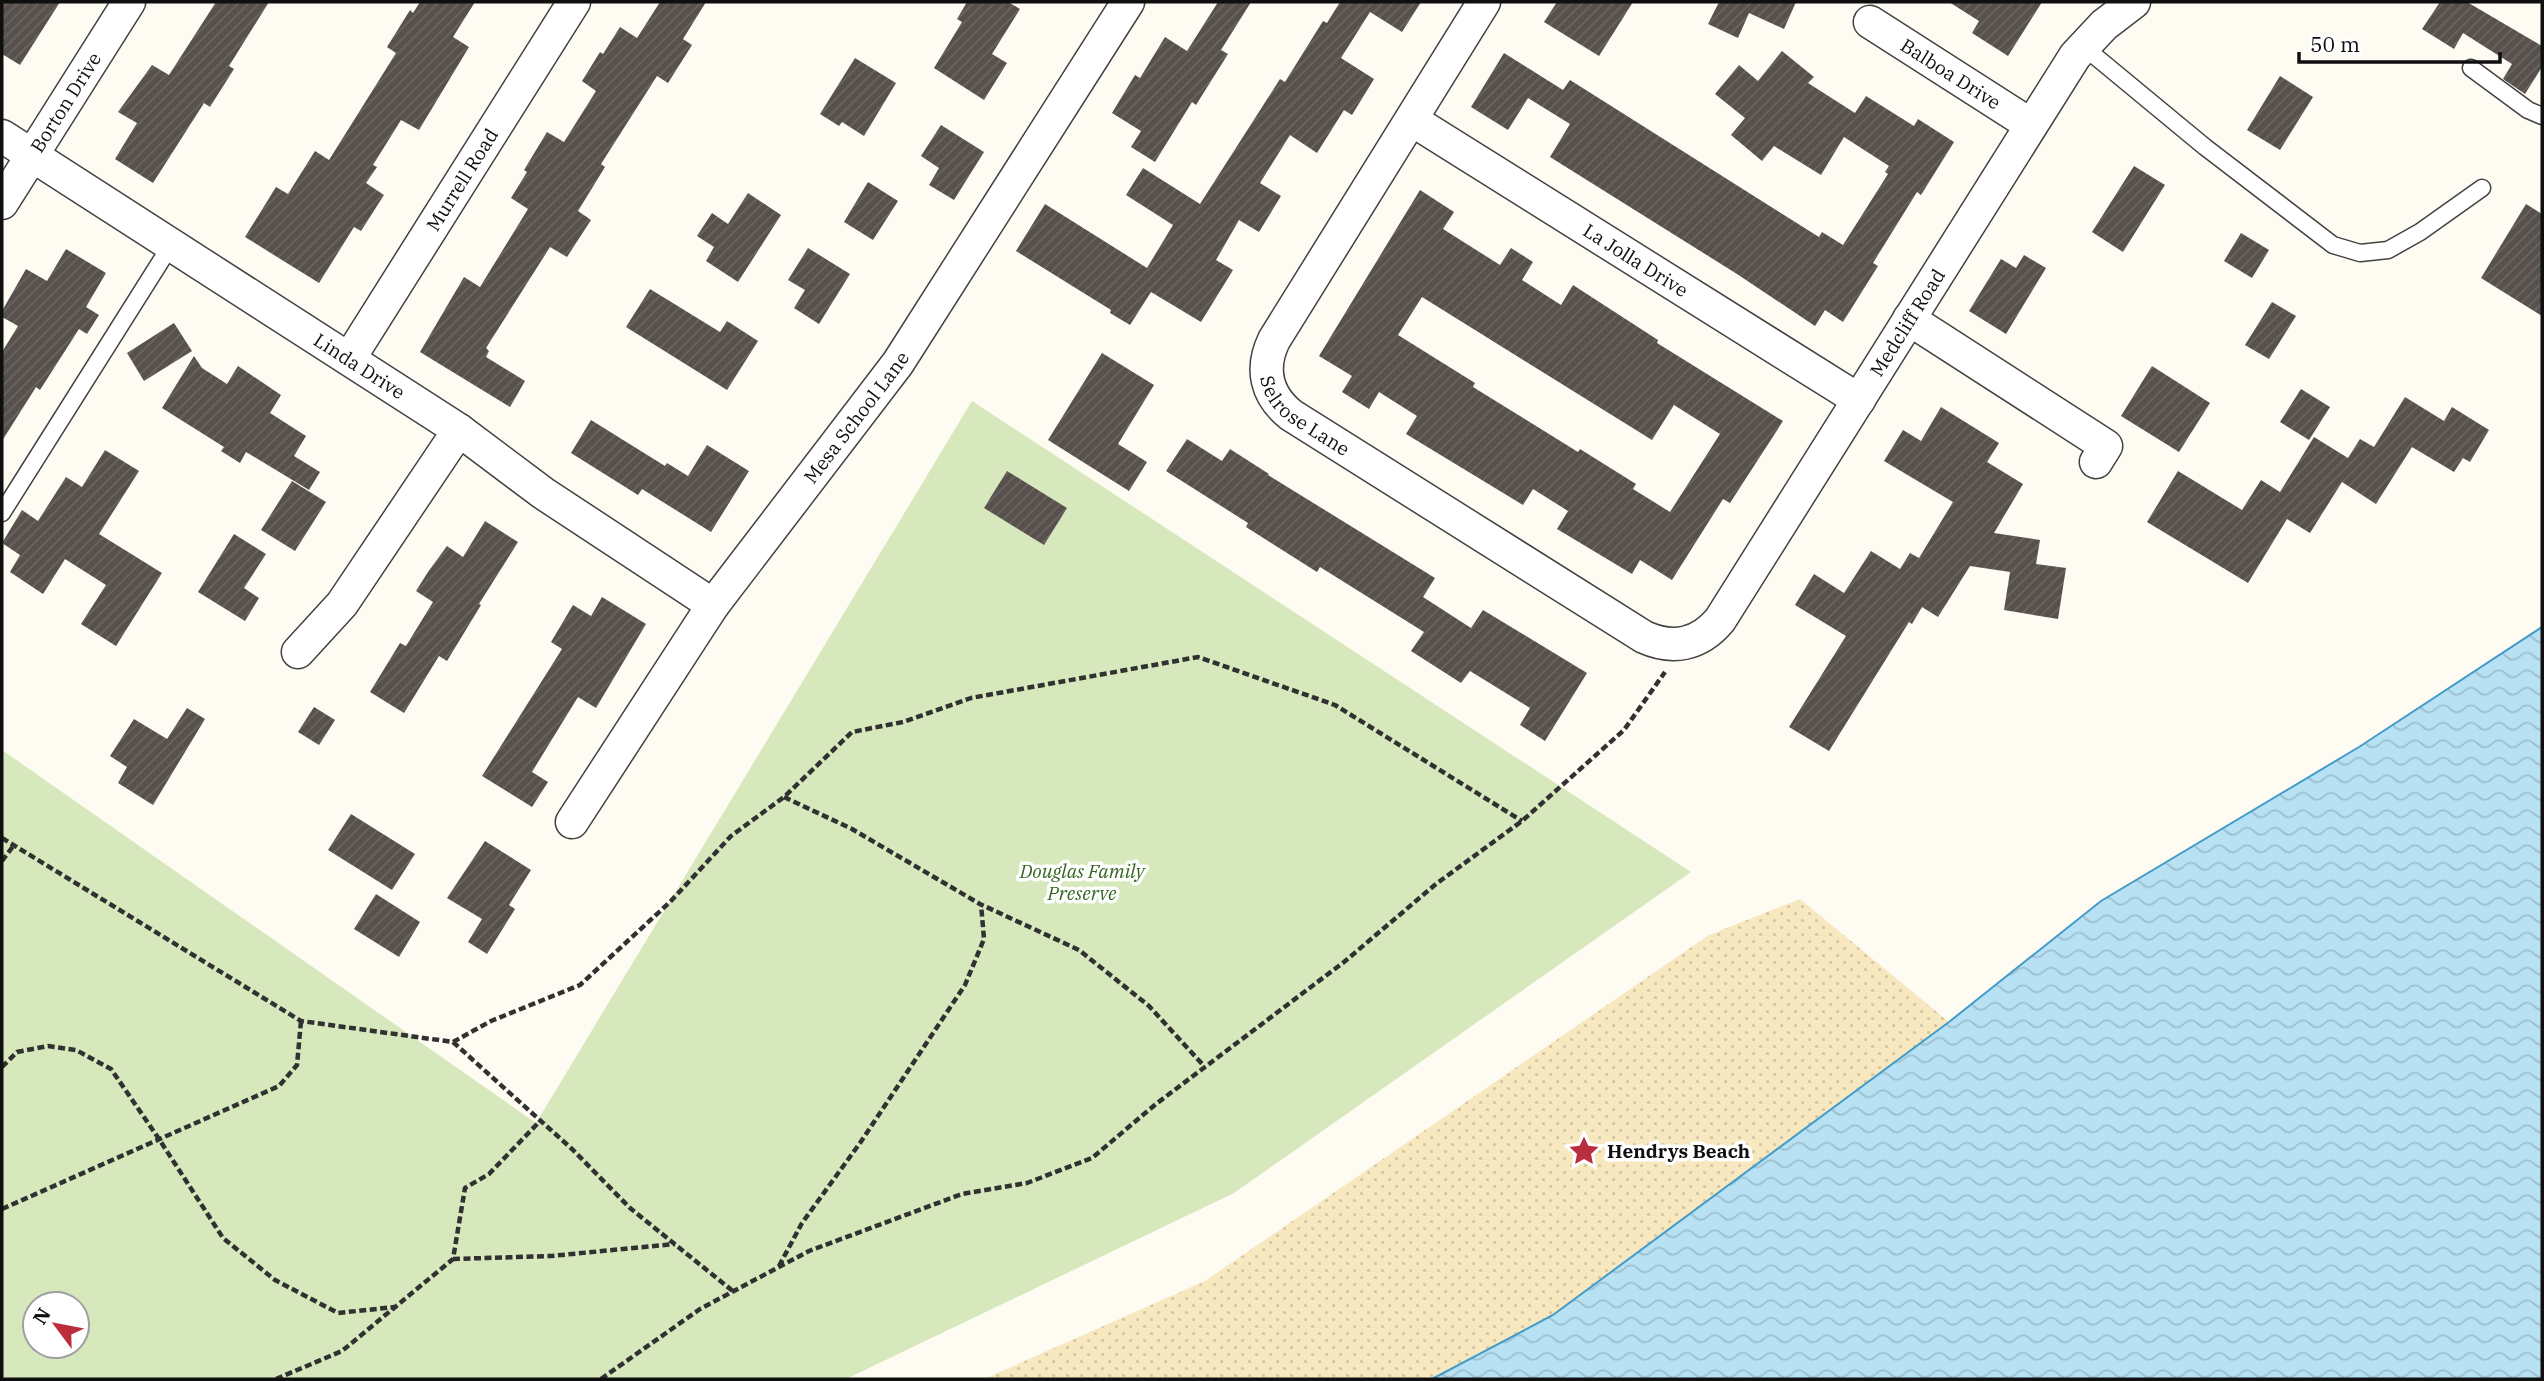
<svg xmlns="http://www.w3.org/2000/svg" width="2544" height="1381" viewBox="0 0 2544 1381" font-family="'IBM Plex Serif',serif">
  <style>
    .grass { fill: #d6e8bc; fill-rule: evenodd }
    .sand { fill: url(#sand-dots) }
    .water { fill: url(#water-waves); stroke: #429bc8; stroke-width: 2 }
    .building { fill: url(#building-hatch); fill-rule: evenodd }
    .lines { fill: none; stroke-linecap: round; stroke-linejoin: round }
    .lane-casing { stroke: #424242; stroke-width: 19 }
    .street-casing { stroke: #424242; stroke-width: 35 }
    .path { stroke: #313131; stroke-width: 4.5; stroke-dasharray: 7 3.5; stroke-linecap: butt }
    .lane { stroke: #fff; stroke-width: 16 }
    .street { stroke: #fff; stroke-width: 32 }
    .labels { text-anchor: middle; stroke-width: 7; stroke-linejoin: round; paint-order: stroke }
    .street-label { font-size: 19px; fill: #0f0f0f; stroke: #fff }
    .park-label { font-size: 19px; font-style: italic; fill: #346521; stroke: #fff }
    .poi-label { font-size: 19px; font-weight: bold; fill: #0f0f0f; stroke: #fff; text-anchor: start }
  </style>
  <defs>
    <pattern id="sand-dots" width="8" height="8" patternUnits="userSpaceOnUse" patternTransform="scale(1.75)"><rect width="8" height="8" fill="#f8e8c0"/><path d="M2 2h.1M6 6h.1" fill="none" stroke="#d3c6a4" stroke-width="1.8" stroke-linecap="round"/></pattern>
    <pattern id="water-waves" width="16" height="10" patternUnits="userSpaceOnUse" patternTransform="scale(1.75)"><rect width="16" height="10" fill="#b8e1f4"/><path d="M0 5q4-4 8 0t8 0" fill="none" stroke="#9dc0d0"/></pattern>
    <pattern id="building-hatch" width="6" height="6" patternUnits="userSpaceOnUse" patternTransform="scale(1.75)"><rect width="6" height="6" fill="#57504c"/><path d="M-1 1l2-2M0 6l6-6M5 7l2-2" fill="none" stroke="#6a6561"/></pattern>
  </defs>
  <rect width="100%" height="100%" fill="#fefbf2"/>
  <path class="grass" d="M 972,401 L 1691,872 L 1234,1193 L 846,1379 L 2,1379 L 2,750 L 536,1123 ZM 35,1304 L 77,1304 L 77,1346 L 35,1346 Z"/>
  <path class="sand" d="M 1800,899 L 1949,1022 L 1553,1315 L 1432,1379 L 984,1379 L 1205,1281 L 1709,935 Z"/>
  <path class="water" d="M 2542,627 L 2542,1379 L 1432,1379 L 1553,1315 L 1949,1022 L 2101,901 L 2359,747 Z"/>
  <g class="building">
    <path d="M 2,2 L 60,2 L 20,65 L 2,54 Z"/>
    <path d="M 216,2 L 269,2 L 229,66 L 234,69 L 210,107 L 204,103 L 153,183 L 115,159 L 137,123 L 118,112 L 152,65 L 169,75 Z"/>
    <path d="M 420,2 L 475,2 L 453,37 L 469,47 L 419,130 L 401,120 L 373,165 L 377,167 L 366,183 L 384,195 L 361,231 L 354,227 L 319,283 L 245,237 L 276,187 L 288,194 L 315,151 L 329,160 L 396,53 L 387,47 L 410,10 L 413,13 Z"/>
    <path d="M 660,2 L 706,2 L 683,39 L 692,45 L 668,83 L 657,76 L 601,164 L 605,167 L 578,211 L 591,220 L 567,257 L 550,247 L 486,348 L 489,351 L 486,357 L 525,381 L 510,407 L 420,352 L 464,277 L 480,287 L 528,209 L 511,198 L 527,172 L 524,170 L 547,132 L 564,142 L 596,91 L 582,81 L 600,52 L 603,54 L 620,27 L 637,38 Z"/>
    <path d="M 967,2 L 1008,2 L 1020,9 L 992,54 L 1007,63 L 984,100 L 934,68 L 962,22 L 957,19 Z"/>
    <path d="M 1218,2 L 1251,2 L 1221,50 L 1228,54 L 1196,105 L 1192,102 L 1155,162 L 1131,147 L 1141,131 L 1112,113 L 1135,75 L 1140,78 L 1165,37 L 1187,51 Z"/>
    <path d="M 1340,2 L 1421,2 L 1402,32 L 1370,12 L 1341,58 L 1374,79 L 1352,115 L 1344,110 L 1317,153 L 1290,135 L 1260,183 L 1281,196 L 1259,232 L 1239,220 L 1216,260 L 1233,270 L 1201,322 L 1151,292 L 1130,325 L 1110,313 L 1111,310 L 1016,251 L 1045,204 L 1147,268 L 1173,225 L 1126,195 L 1143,168 L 1200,204 L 1280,79 L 1285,82 L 1323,21 L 1327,23 Z"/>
    <path d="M 1557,2 L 1633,2 L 1599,56 L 1544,22 Z"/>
    <path d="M 1719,2 L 1796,2 L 1784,29 L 1749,13 L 1738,38 L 1708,24 Z"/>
    <path d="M 1949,2 L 2042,2 L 2008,56 L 1972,33 L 1979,21 Z"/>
    <path d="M 2440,2 L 2467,2 L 2542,46 L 2542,67 L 2525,94 L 2503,79 L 2512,64 L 2463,33 L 2454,49 L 2422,29 Z"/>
    <path d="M 1782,51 L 1814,77 L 1808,83 L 1855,113 L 1866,96 L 1914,126 L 1918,119 L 1954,142 L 1921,195 L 1917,192 L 1873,263 L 1878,266 L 1843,322 L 1825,310 L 1815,326 L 1737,274 L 1550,157 L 1570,124 L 1528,98 L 1508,130 L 1471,107 L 1504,53 L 1563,90 L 1570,80 L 1819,237 L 1822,232 L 1843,245 L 1888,174 L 1885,172 L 1889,166 L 1844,137 L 1821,175 L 1774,146 L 1762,161 L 1731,135 L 1745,118 L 1715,94 L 1739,65 L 1758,81 Z"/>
    <path d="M 855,58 L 896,83 L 864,136 L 842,122 L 839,126 L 820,114 Z"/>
    <path d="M 2280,76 L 2313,97 L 2280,150 L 2247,130 Z"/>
    <path d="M 941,125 L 984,152 L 954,200 L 929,185 L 939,168 L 921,156 Z"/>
    <path d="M 2134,166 L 2165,185 L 2123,252 L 2092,232 Z"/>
    <path d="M 868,182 L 898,201 L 873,240 L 844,222 Z"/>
    <path d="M 1420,190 L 1454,212 L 1443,229 L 1500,265 L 1511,248 L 1533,262 L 1522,280 L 1561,305 L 1573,285 L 1658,340 L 1657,343 L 1783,421 L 1730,503 L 1723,499 L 1672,580 L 1640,560 L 1632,574 L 1557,529 L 1568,511 L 1533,489 L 1523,505 L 1406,434 L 1417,416 L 1379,392 L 1369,409 L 1342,392 L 1352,376 L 1319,356 ZM 1422,297 L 1652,440 L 1674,405 L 1720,434 L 1670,512 L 1633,489 L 1636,484 L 1580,449 L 1578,452 L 1473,387 L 1475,383 L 1398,335 Z"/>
    <path d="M 748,193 L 781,215 L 738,282 L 706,261 L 714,247 L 697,236 L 712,213 L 728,224 Z"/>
    <path d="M 2526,204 L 2542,214 L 2542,316 L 2481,278 Z"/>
    <path d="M 2241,233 L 2269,250 L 2252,278 L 2224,261 Z"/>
    <path d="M 808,248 L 850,274 L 819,324 L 794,308 L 805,290 L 788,280 Z"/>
    <path d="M 66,249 L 106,273 L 86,307 L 99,315 L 87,334 L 79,329 L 40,390 L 36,387 L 2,441 L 2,352 L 18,326 L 2,317 L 2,311 L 26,269 L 47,281 Z"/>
    <path d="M 2024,255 L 2046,268 L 2006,334 L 1969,311 L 2001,259 L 2016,268 Z"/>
    <path d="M 650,289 L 720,332 L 727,321 L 758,341 L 727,390 L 626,327 Z"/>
    <path d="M 2272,302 L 2296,316 L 2269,359 L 2245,345 Z"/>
    <path d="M 174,323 L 192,351 L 144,381 L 127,353 Z"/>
    <path d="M 1102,353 L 1154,385 L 1118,444 L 1147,462 L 1129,491 L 1048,440 Z"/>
    <path d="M 194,356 L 202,368 L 227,384 L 238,366 L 281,395 L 270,413 L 306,436 L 294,456 L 320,472 L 309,490 L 246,452 L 240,463 L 221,451 L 224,447 L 162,408 Z"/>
    <path d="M 2152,366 L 2210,403 L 2179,452 L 2121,416 Z"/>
    <path d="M 2301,389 L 2330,407 L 2309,440 L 2280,422 Z"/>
    <path d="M 2405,397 L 2444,421 L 2452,407 L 2489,430 L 2470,462 L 2463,458 L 2454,472 L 2412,447 L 2376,504 L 2342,482 L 2310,533 L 2287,519 L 2248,583 L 2147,522 L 2178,471 L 2242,510 L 2261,480 L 2280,492 L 2314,437 L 2348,458 L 2360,439 L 2374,447 Z"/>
    <path d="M 1941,407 L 1999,443 L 1987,462 L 2023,484 L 1994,533 L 2040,540 L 2036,564 L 2066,568 L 2058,619 L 2004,610 L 2010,572 L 1970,566 L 1938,617 L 1922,607 L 1912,624 L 1909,622 L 1829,751 L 1789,727 L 1846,636 L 1795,605 L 1814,574 L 1844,593 L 1871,551 L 1900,569 L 1910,553 L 1919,558 L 1953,502 L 1884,461 L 1903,430 L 1921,441 Z"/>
    <path d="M 591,420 L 665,466 L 667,463 L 688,476 L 707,445 L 749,471 L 711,532 L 642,489 L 638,495 L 571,453 Z"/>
    <path d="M 1187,439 L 1222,461 L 1230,449 L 1269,474 L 1268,475 L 1435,578 L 1423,597 L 1471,628 L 1483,610 L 1587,673 L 1545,741 L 1520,725 L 1530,708 L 1470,671 L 1461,683 L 1411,651 L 1424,632 L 1320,567 L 1317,572 L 1246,527 L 1248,523 L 1166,471 Z"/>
    <path d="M 105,450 L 139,471 L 99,534 L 162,573 L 116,646 L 81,624 L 106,585 L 65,559 L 43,594 L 10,572 L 20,555 L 2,543 L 22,510 L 38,521 L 66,477 L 82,487 Z"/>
    <path d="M 1007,471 L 1067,508 L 1044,545 L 984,508 Z"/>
    <path d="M 292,481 L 326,502 L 295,551 L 261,530 Z"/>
    <path d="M 485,521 L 518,542 L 479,604 L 481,605 L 447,661 L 439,656 L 404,713 L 370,692 L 400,643 L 406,646 L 433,602 L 416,591 L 428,572 L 447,546 L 463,557 Z"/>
    <path d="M 234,534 L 266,554 L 244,588 L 259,598 L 245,621 L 198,592 Z"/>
    <path d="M 602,597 L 646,624 L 596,708 L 578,697 L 562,723 L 532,772 L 548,782 L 532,807 L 482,776 L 562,649 L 551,642 L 573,605 L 591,616 Z"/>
    <path d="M 314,707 L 335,720 L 319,745 L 298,732 Z"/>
    <path d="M 187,708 L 205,719 L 153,805 L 118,783 L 127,767 L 110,756 L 134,719 L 167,739 Z"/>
    <path d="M 351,814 L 415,854 L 392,890 L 328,850 Z"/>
    <path d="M 485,841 L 531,870 L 509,905 L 515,909 L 487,954 L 468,942 L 482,919 L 447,898 Z"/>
    <path d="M 376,894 L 420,922 L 399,957 L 354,929 Z"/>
  </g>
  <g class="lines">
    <g class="lane-casing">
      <g id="lane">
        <path d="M 2084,47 L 2205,147 L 2333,245 L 2360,253 L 2388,250 L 2420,232 L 2482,188"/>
        <path d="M 2471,68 L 2528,110 L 2542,116"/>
        <path d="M 2,513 L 171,245"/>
      </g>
    </g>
    <g class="street-casing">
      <g id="street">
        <path id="s1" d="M 1484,2 L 1274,340 C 1260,369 1266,395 1291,415 L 1644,637 C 1673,650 1699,645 1720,620 L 2075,56 L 2104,25 L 2134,2"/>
        <path id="s2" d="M 1870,22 L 2031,125"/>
        <path id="s3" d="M 1412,120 L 1859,400"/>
        <path id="s4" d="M 2,136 L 459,430 L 543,493 L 713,605"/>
        <path id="s5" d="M 2,203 L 129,2"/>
        <path d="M 1909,319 L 2106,446 L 2096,462"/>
        <path id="s6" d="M 349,359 L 574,2"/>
        <path d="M 298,652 L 342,604 L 459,430"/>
        <path id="s7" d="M 572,822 L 713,605 L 898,363 L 1128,2"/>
      </g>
    </g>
    <g class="path">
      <path d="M 784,797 L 852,829 L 980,904 L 1079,950 L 1149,1006 L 1204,1066"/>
      <path d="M 2,838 L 301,1021 L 453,1042 L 491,1021 L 580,985 L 670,902 L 731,836 L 784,797 L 852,732 L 903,722 L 971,698 L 1198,657 L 1335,705 L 1522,821"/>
      <path d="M 2,861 L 14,845"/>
      <path d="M 453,1042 L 572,1149 L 630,1208 L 734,1292"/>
      <path d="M 2,1067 L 17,1052 L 48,1046 L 76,1050 L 111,1069 L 159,1139 L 223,1238 L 275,1280 L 338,1313 L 395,1307"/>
      <path d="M 2,1209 L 279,1086 L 297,1065 L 301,1021"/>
      <path d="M 453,1259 L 551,1256 L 675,1244"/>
      <path d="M 779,1266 L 802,1223 L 860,1143 L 965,985 L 984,939 L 981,904"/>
      <path d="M 276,1379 L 342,1351 L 453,1259 L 465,1188 L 489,1174 L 540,1121"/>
      <path d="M 601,1379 L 700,1309 L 809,1251 L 962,1194 L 1027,1183 L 1092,1158 L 1156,1104 L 1344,962 L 1436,884 L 1522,821 L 1624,730 L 1665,672"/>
    </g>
    <use href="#lane" class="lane"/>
    <use href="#street" class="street"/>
  </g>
  <defs>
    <g id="sight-bare" transform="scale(2.415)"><path d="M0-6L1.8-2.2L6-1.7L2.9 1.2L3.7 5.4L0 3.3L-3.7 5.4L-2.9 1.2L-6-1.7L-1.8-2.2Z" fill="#bb2c3c" stroke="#fff" stroke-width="2.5" paint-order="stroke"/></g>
  </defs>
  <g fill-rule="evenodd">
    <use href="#sight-bare" x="1584" y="1151"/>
  </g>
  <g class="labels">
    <g class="street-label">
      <text dy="7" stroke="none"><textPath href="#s2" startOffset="96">Balboa Drive</textPath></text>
      <text dy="7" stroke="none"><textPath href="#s5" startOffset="119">Borton Drive</textPath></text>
      <text dy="7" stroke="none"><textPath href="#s6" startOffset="212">Murrell Road</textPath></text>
      <text dy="7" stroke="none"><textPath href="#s3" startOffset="264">La Jolla Drive</textPath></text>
      <text dy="7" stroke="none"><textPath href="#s1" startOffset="1335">Medcliff Road</textPath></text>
      <text dy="7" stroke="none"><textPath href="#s4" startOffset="425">Linda Drive</textPath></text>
      <text dy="7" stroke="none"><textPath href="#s1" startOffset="492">Selrose Lane</textPath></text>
      <text dy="7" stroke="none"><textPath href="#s7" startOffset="495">Mesa School Lane</textPath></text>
    </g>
    <g class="park-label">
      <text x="1082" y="878">Douglas Family<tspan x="1082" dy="22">Preserve</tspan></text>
    </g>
    <g class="poi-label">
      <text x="1607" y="1158">Hendrys Beach</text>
    </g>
  </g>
  <rect width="2544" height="1381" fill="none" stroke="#0f0f0f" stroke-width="7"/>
  <g transform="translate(56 1325) rotate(302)"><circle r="33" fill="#ffffff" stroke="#9f9f9f" stroke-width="2"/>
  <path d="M0-5L12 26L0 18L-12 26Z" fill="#bb2c3c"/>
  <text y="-10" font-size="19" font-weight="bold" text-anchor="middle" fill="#0f0f0f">N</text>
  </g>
  <path d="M2299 52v10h201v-10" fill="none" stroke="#0f0f0f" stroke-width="3.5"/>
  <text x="2310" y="52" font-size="21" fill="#0f0f0f" stroke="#ffffff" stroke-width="5" paint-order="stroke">50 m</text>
</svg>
